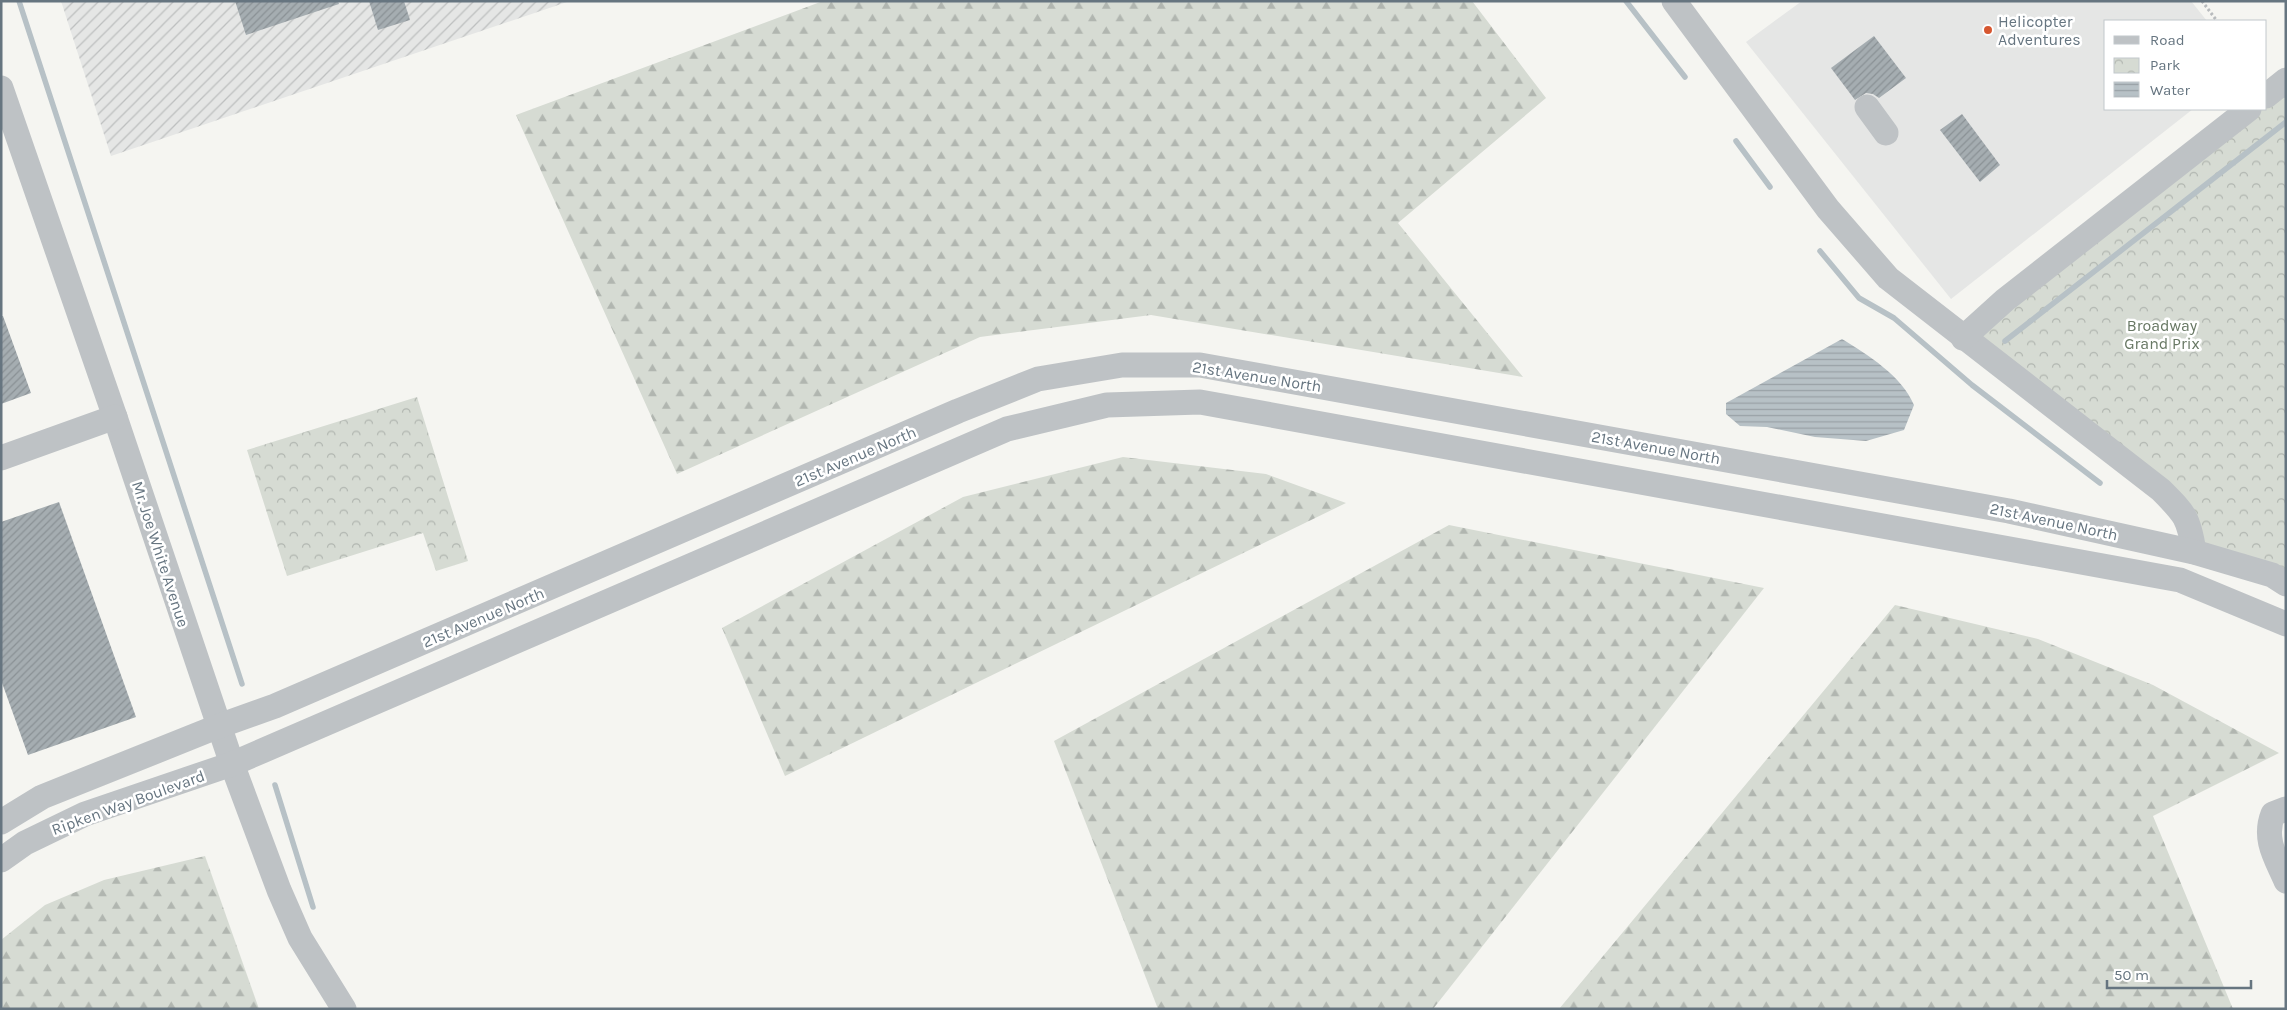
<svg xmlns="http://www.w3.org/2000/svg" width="2287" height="1010" viewBox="0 0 2287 1010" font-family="Karla,sans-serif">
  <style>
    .built { fill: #e5e6e5 }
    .industrial { fill: url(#industrial-furrows) }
    .forest { fill: url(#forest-firs) }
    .park { fill: url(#park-crowns) }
    .water { fill: url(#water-rules) }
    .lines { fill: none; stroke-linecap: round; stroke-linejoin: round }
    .stream { stroke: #b7c1c6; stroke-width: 5.5 }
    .building { fill: url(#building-hatch) }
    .path { stroke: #b8bbbd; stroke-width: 3; stroke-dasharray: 2.5 2.5; stroke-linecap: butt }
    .minor { stroke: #bec2c5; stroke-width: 25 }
    .poi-dot { fill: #d65730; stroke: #fff; stroke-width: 2 }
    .labels { text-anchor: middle; stroke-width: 5; stroke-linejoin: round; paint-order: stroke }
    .poi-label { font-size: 16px; fill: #667580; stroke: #fff; text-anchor: start }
    .park-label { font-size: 16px; fill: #687864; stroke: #fff }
    .street-label { font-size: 16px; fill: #667580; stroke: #fff }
  </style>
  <defs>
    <pattern id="industrial-furrows" width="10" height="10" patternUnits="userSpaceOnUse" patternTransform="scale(1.25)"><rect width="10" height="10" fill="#e5e6e5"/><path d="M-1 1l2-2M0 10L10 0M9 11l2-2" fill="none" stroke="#bdbfbf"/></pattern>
    <pattern id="forest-firs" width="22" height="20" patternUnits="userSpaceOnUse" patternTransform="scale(1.25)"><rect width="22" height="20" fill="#d6dbd3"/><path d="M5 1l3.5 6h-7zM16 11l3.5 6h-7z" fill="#b1b6b0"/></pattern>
    <pattern id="park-crowns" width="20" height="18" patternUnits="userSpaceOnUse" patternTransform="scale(1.25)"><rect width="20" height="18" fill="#d6dbd3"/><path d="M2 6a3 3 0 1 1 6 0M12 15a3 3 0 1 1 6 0" fill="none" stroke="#b1b6b0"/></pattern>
    <pattern id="water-rules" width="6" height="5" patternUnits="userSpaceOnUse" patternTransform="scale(1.25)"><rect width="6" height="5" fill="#b7c1c6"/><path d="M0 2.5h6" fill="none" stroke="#99a1a6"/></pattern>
    <pattern id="building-hatch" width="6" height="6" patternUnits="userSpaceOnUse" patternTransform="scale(1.25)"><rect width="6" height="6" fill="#a5adb1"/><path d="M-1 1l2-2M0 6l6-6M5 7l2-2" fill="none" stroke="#8a9195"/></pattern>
  </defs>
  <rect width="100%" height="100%" fill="#f5f5f1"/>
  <path class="built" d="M 1802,1 L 2191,1 L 2207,21 L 2106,21 L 2106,109 L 2193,109 L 1951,299 L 1746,42 Z"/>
  <path class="industrial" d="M 61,1 L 570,1 L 111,156 Z"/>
  <g class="forest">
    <path d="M 823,1 L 1472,1 L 1546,98 L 1398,223 L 1523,377 L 1151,315 L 980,337 L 677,474 L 516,115 Z"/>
    <path d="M 1123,457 L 1266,474 L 1346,503 L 785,776 L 722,628 L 963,497 Z"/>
    <path d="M 1449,525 L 1764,588 L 1433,1009 L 1158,1009 L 1054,741 Z"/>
    <path d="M 1895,605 L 2038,639 L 2153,685 L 2279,753 L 2153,816 L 2233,1009 L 1559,1009 Z"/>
    <path d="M 205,856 L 259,1009 L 1,1009 L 1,940 L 45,905 L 104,880 Z"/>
  </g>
  <g class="park">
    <path d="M 2286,80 L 2286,584 L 2194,552 L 2190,526 L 1963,338 L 2249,109 L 2266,109 L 2266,96 Z"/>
    <path d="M 417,397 L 468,561 L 436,571 L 423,533 L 287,576 L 247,450 Z"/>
  </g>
  <path class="water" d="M 1842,339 C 1868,355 1902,376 1914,405 L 1904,430 L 1866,441 L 1815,437 L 1767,427 L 1740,426 L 1726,414 L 1726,403 Z"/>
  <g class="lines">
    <g class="stream">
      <path d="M 19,1 L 242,684"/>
      <path d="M 1626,1 L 1685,77"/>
      <path d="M 1736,141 L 1770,187"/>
      <path d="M 1820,251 L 1859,298 L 1894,318 L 1972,385 L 2100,483"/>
      <path d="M 2005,341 L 2286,122"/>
      <path d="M 275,785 L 313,907"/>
    </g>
  </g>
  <g class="building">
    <path d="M 235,1 L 338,1 L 339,4 L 246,35 Z"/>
    <path d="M 369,1 L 404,1 L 410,20 L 378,30 Z"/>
    <path d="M 1874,36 L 1906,78 L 1879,98 L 1873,94 L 1866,93 L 1855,100 L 1831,68 Z"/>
    <path d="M 1962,114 L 2000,165 L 1980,182 L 1940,130 Z"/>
    <path d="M 1,316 L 3,316 L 31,393 L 1,404 Z"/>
    <path d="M 59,502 L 136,717 L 28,755 L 1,680 L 1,522 Z"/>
  </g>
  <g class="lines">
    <path class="path" d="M 2202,1 L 2217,21"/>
    <g class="minor">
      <path d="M 1674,1 L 1828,209 L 1888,278 L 2161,490 C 2185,514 2189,518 2194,552"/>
      <path d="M 1,88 L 115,417 L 232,764 L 279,890 L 300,938 L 344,1009"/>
      <path d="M 2266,96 L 2286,80"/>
      <path d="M 1867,107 L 1886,133"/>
      <path d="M 1963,338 L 2005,300 L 2249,109"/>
      <path d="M 1,458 L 115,417"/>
      <path d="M 2286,809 L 2273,814 C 2263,839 2276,858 2286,881"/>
      <path d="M 1,822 L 42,797 L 219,726 L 275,706 L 958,411 L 1038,379 L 1122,365 L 1200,365 L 2009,511 L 2194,552 L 2272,575 L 2286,584"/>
      <path d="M 1,860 L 25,843 L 85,814 L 232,764 L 1007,429 L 1107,405 L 1200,402 L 2180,580 L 2286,624"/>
    </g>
  </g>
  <circle class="poi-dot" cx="1988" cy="30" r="5"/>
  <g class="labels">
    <g class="poi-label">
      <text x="1998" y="27">Helicopter<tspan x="1998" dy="18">Adventures</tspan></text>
    </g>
    <g class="park-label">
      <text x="2162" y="331">Broadway<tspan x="2162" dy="18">Grand Prix</tspan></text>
    </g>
    <g class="street-label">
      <text transform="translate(1257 376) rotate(9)" y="6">21st Avenue North</text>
      <text transform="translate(1656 447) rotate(10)" y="6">21st Avenue North</text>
      <text transform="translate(855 456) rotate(-23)" y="6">21st Avenue North</text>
      <text transform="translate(2054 521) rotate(12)" y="6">21st Avenue North</text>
      <text transform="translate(161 554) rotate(72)" y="6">Mr. Joe White Avenue</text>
      <text transform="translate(483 617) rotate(-23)" y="6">21st Avenue North</text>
      <text transform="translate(128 802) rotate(-20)" y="6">Ripken Way Boulevard</text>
    </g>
  </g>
  <rect width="2287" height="1010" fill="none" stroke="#667580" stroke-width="5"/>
  <rect x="2104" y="20" width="162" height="90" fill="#ffffff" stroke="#c2c8cc"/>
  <rect x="2114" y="36" width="25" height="8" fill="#bec2c5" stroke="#c2c8cc"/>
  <text x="2150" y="45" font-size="15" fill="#667580">Road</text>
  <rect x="2114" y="58" width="25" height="15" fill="url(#park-crowns)" stroke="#c2c8cc"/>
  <text x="2150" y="70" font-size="15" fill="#667580">Park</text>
  <rect x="2114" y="82" width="25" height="15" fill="url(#water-rules)" stroke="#c2c8cc"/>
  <text x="2150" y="95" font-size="15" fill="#667580">Water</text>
  <path d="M2107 980v8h144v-8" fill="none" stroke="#667580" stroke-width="2.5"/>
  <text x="2114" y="980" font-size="15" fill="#667580" stroke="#ffffff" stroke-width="4" paint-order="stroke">50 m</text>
</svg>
